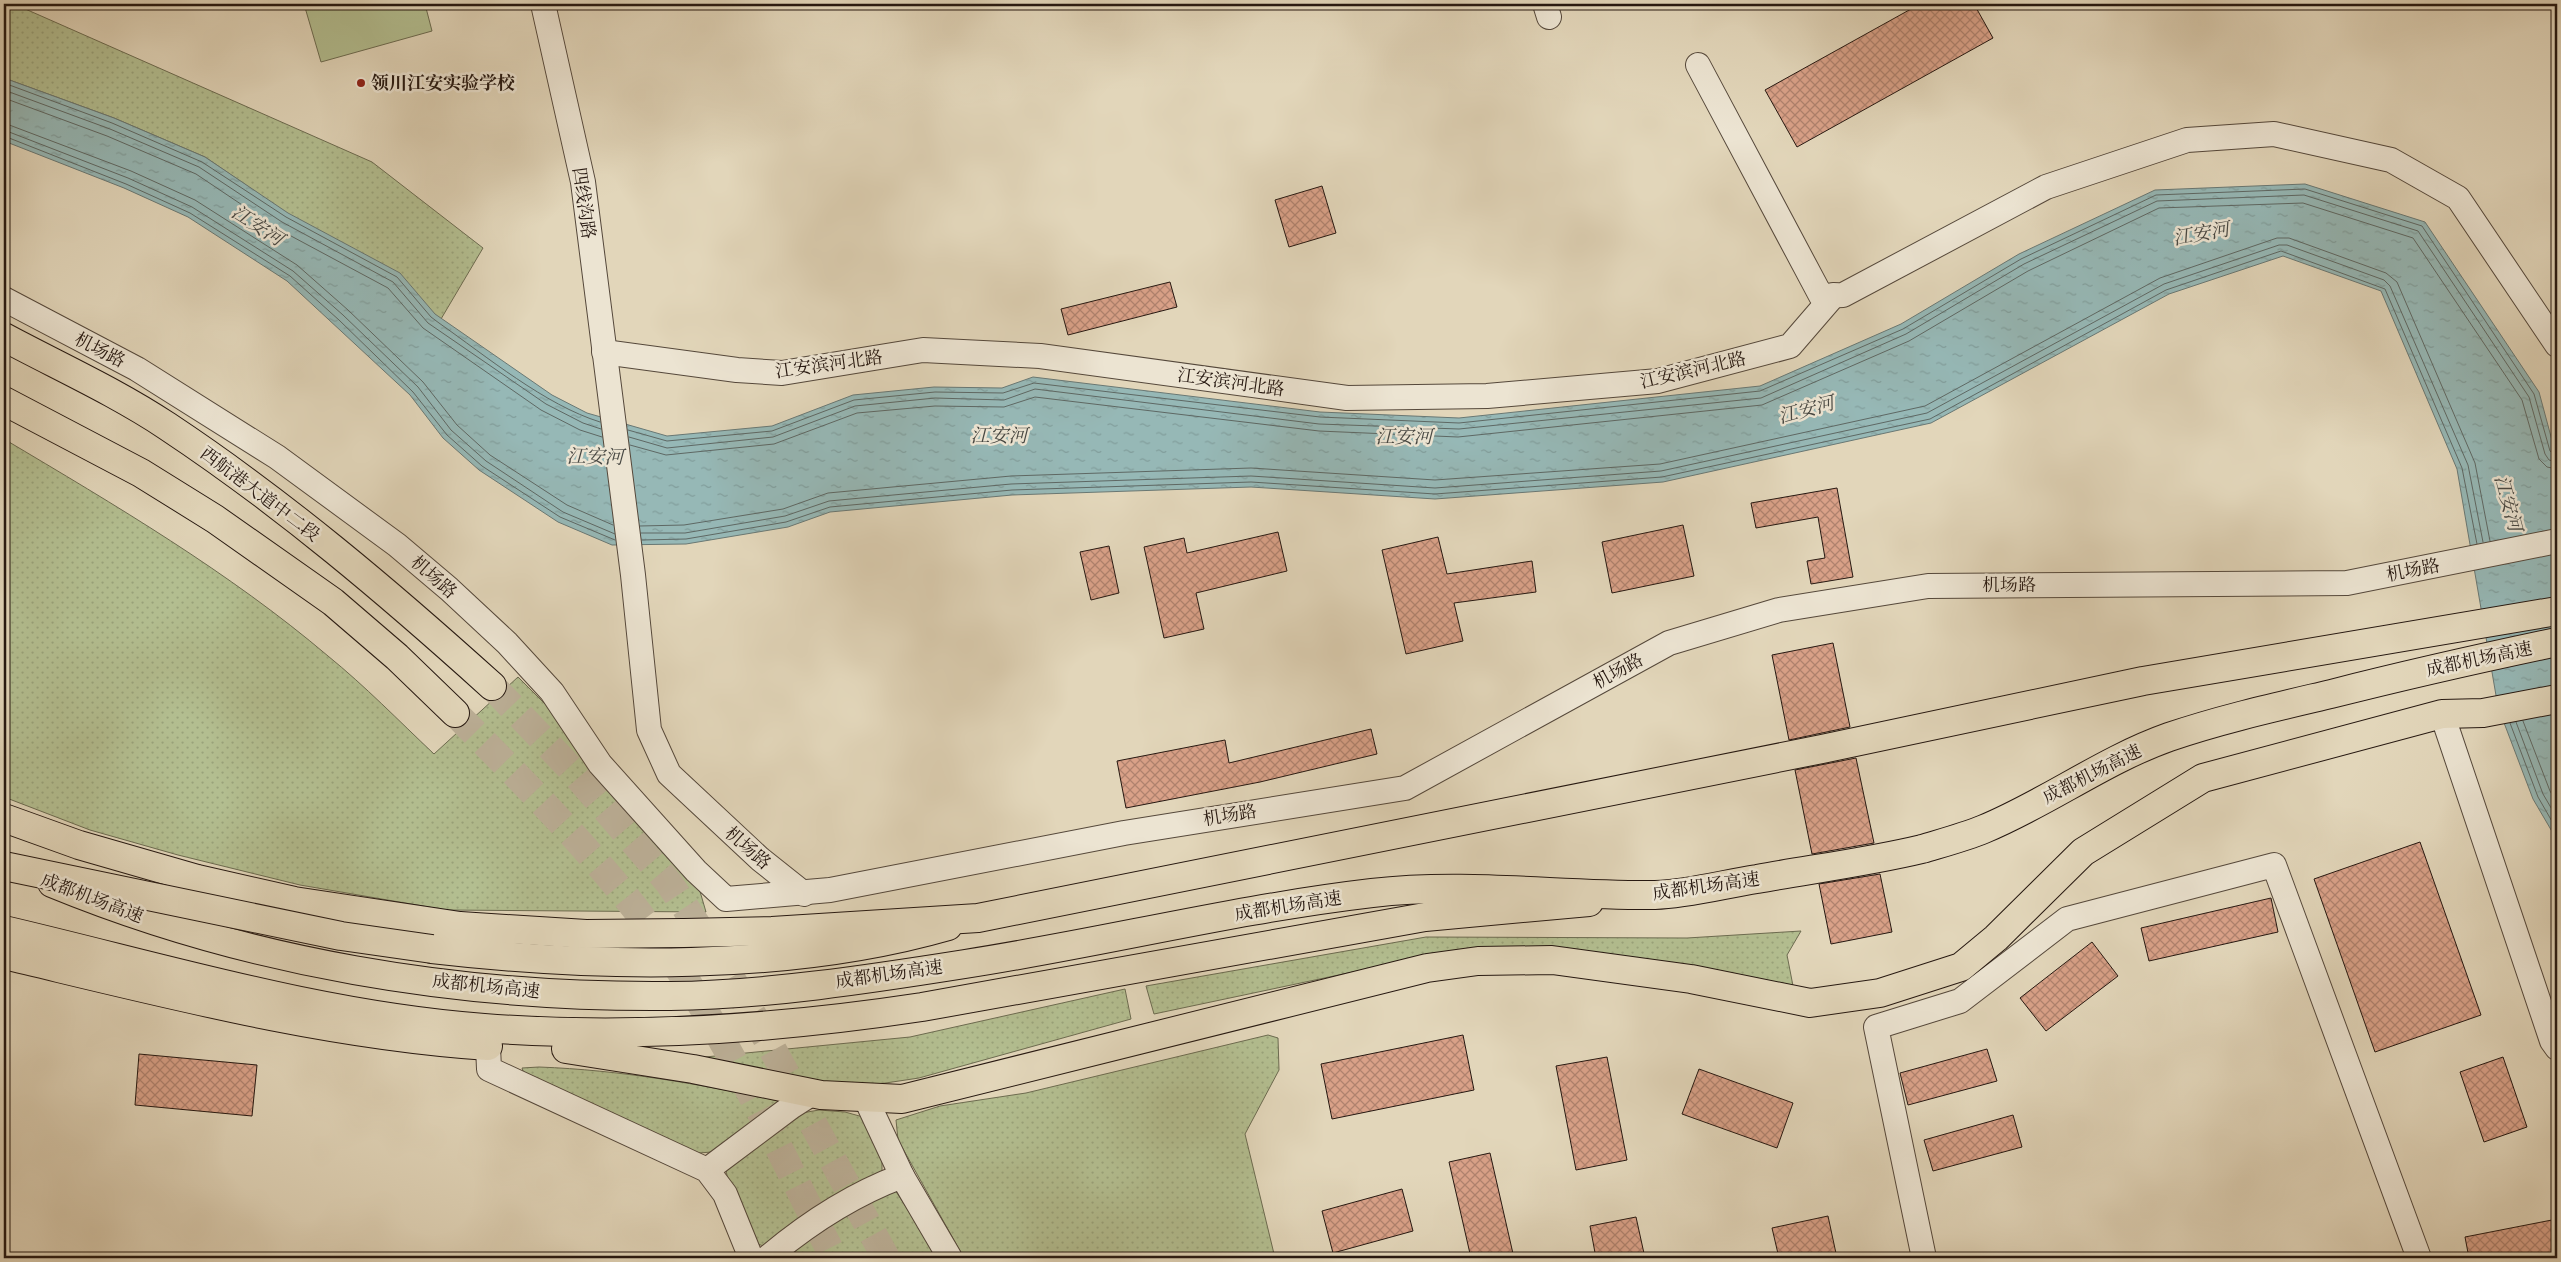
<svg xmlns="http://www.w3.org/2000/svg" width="2561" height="1262" viewBox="0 0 2561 1262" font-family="'Old Standard TT','Noto Serif SC',serif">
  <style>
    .green { fill: url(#green-dots); stroke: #6c6b50 }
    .pitch { fill: #b3be90; stroke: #6c6b50 }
    .water { fill: url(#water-ripples); stroke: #697874 }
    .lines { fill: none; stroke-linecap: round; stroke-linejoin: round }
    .shore { stroke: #5e6864; stroke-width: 1 }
    .building { fill: url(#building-cross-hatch); stroke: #261811 }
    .major-tunnel { stroke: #bcb098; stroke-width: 28; stroke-dasharray: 28 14; stroke-linecap: butt }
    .minor-casing { stroke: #55483b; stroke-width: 26 }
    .major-casing { stroke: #261811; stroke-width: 30 }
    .highway-casing { stroke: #261811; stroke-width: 30 }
    .minor { stroke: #ece4d2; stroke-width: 24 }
    .major { stroke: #e2d6ba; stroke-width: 28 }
    .highway { stroke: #e2d6ba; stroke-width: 28 }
    .major-bridge-casing { stroke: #261811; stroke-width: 30; stroke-linecap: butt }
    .major-bridge { stroke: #e2d6ba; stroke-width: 28 }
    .poi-dot { fill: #8f2418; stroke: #ece4d2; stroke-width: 2 }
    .labels { text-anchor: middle; stroke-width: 5; stroke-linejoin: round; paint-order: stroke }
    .poi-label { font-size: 18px; font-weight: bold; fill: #261811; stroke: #ece4d2; text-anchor: start }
    .street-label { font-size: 18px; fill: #261811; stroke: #ece4d2 }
    .water-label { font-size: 19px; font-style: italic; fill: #484843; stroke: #ece4d2 }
  </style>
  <defs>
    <pattern id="green-dots" width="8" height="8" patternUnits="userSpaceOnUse" patternTransform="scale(1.25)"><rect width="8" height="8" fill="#b3be90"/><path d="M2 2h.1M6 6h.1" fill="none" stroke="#9aa37b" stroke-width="1.8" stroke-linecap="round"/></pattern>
    <pattern id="water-ripples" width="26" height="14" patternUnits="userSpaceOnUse" patternTransform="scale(1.25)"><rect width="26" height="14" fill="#96b8b6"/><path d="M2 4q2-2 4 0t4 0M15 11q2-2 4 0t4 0" fill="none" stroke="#819d9b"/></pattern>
    <pattern id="building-cross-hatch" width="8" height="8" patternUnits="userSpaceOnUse" patternTransform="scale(1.25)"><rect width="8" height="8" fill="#d9a188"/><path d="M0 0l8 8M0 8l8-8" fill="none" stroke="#b0826e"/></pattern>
  </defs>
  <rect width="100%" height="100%" fill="#e2d6ba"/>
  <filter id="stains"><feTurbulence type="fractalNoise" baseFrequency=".004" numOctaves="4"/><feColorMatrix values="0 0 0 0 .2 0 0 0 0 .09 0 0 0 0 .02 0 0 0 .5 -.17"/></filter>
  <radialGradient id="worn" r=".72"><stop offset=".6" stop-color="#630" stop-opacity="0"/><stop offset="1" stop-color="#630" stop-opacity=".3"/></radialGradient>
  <g class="green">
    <path d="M 4,4 L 14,4 L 372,162 L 483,248 L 441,319 L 205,157 L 114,118 L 4,78 Z"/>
    <path d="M 4,439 C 115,505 229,572 328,656 C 365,686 399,721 434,754 L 518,677 L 549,708 L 587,766 L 699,888 L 706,912 L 446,910 L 300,885 L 178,855 L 90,830 L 4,797 Z"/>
    <path d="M 1801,931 L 1787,955 L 1794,991 L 1547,952 L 1457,950 L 1154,1014 L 1146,986 L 1426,937 L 1687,938 Z"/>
    <path d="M 1125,989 L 1131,1019 L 919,1078 L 879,1084 L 824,1082 L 701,1060 L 705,1057 L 910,1037 Z"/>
    <path d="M 1268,1035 L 1278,1038 L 1279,1070 L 1245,1134 L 1275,1258 L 964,1258 L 898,1140 L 896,1120 L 940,1106 L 1026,1093 Z"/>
    <path d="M 539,1067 C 621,1070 699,1084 779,1101 L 775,1109 L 724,1151 L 699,1153 L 667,1146 L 525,1076 L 522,1068 Z"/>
    <path d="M 819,1110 L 845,1112 L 863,1117 L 882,1160 L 882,1171 L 773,1248 C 769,1247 762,1246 758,1244 C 743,1232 728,1188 726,1169 L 796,1114 Z"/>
    <path d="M 895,1190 L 939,1258 L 779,1258 L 806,1235 Z"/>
  </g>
  <path class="pitch" d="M 304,4 L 425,4 L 432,31 L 321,62 Z"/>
  <path class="water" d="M 4,78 L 114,118 L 205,157 L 288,213 L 400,273 L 435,314 L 552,395 L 587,413 L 667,436 L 772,426 L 853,395 L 934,387 L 1002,388 L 1033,377 L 1320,412 L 1459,418 L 1760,386 L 1901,324 L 2019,254 L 2155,190 L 2305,184 L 2425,222 L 2539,392 L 2557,459 L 2557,840 L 2533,799 L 2498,707 L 2457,469 L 2381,291 L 2283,256 L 2169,294 L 1931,423 L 1663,482 L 1435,499 L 1251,487 L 1012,495 L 830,512 L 788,527 L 686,544 L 612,545 L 558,522 L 479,470 L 443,438 L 410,395 L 287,281 L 188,217 L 124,188 L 4,141 Z"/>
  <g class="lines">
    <g class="shore">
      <path d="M 4,83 L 112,123 L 202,162 L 286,217 L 397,277 L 431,317 L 439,323 C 486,356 545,405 600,422"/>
      <path d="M 4,90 L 110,129 L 199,167 L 282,222 L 393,282 L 428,323 L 546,404 L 583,423 L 601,429"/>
      <path d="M 4,98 L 107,136 L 196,174 L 278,229 L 388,288 L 423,328 L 541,410 L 580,430 L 602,437"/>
      <path d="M 4,123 L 131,171 L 195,200 L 297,265 L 348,310 L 423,382 L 457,425 L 490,455 L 567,505 L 613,525"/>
      <path d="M 4,130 L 128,178 L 192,207 L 293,271 L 343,315 L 418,387 L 451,430 L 486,461 L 563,512 L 615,534"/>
      <path d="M 4,136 L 126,184 L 190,213 L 290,276 L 339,320 L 413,392 L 447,435 L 482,466 L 560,517 L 615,540"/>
      <path d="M 628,430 L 667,441 L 772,431 L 854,400 L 935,392 L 1003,393 L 1034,383 L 1320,417 L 1459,423 L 1760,391 L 1903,329 L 2021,259 L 2156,195 L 2305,189 L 2422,226 L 2534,394 L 2550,451 L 2557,456"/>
      <path d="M 629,437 L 667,448 L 773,437 L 855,406 L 935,398 L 1004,400 L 1035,389 L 1319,424 L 1459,429 L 1761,398 L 1906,334 L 2024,264 L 2157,201 L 2304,195 L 2418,231 L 2529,397 L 2545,454 L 2549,460 L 2557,462"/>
      <path d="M 630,445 L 666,455 L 774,444 L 857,413 L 935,406 L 1004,407 L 1035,397 L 1319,431 L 1458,437 L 1762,405 L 1909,341 L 2028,271 L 2159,208 L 2303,203 L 2413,238 L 2522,400 L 2539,459 L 2547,467 L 2557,469"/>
      <path d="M 640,526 L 684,525 L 783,509 L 828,493 L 1011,476 L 1251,468 L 1435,480 L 1660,464 L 1925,406 L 2160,278 L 2277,238 L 2289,238 L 2386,273 L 2397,282 L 2475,463 L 2490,541"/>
      <path d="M 641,533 L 685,533 L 785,516 L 829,501 L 1011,484 L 1251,476 L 1435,488 L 1661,471 L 1927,413 L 2164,284 L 2279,245 L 2287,245 L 2384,280 L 2390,286 L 2468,465 L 2483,542"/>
      <path d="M 642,540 L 686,539 L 786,522 L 830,507 L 1012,490 L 1251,482 L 1435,494 L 1662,477 L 1930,419 L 2166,290 L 2281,251 L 2385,289 L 2462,468 L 2477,544"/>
      <path d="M 2523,721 L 2550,791 L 2557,803"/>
      <path d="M 2516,722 L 2543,794 L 2557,818"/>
      <path d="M 2510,723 L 2538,797 L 2557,830"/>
    </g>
  </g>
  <g class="building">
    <path d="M 1920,4 L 1974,4 L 1993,38 L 1797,147 L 1765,90 Z"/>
    <path d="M 1322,186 L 1336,233 L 1289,247 L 1275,200 Z"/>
    <path d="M 1170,282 L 1177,307 L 1068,335 L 1061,309 Z"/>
    <path d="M 1837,488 L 1853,577 L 1811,584 L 1807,561 L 1825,558 L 1818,517 L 1756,528 L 1751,503 Z"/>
    <path d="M 1683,525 L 1694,576 L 1612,593 L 1602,542 Z"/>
    <path d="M 1278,532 L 1287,571 L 1196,593 L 1204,629 L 1164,638 L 1144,547 L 1184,538 L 1187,553 Z"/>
    <path d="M 1438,537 L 1447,574 L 1532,561 L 1536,592 L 1454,603 L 1463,641 L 1406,654 L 1382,550 Z"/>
    <path d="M 1109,546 L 1119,593 L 1091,600 L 1080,552 Z"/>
    <path d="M 1833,643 L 1850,727 L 1789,740 L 1772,655 Z"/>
    <path d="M 1371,729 L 1377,754 L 1260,782 L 1126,808 L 1117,761 L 1225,740 L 1229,763 Z"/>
    <path d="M 1856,758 L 1874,843 L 1812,854 L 1795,770 Z"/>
    <path d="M 2420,842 L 2481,1015 L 2375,1052 L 2314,879 Z"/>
    <path d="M 1880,874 L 1892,932 L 1831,944 L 1819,884 Z"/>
    <path d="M 2271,898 L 2278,932 L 2149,961 L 2141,928 Z"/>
    <path d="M 2092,942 L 2118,976 L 2046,1031 L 2020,998 Z"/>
    <path d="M 1463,1035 L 1474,1090 L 1332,1119 L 1321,1064 Z"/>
    <path d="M 1987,1049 L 1997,1081 L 1908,1105 L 1900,1073 Z"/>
    <path d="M 139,1054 L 257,1065 L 252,1116 L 135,1105 Z"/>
    <path d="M 1607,1057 L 1627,1160 L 1576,1170 L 1556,1066 Z"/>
    <path d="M 2503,1057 L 2527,1127 L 2484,1142 L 2460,1072 Z"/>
    <path d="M 1699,1069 L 1793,1103 L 1777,1148 L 1682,1114 Z"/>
    <path d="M 2013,1115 L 2022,1147 L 1933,1171 L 1924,1140 Z"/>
    <path d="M 1490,1153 L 1514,1258 L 1471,1258 L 1449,1162 Z"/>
    <path d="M 1402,1189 L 1413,1231 L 1333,1253 L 1322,1211 Z"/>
    <path d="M 1828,1216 L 1837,1258 L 1779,1258 L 1772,1228 Z"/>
    <path d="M 1636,1217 L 1645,1258 L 1596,1258 L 1590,1226 Z"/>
    <path d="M 2557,1219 L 2557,1258 L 2469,1258 L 2465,1237 Z"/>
  </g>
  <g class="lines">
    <g class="major-tunnel">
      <path d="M 492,686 L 572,770 L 669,883 L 721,961 L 768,1041 L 886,1258"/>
      <path d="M 455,713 C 534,793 614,872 676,965 C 737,1057 784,1160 834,1258"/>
    </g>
    <g class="minor-casing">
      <g id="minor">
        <path d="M 543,4 L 583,182 L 633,575 L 649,730 L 669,774 L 760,859 L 804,894"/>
        <path d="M 1545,4 L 1549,17"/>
        <path d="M 1698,65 L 1821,296 L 1843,295 L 2046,187 L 2187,140 L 2274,134 L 2391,160 L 2458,198 L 2557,345"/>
        <path d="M 4,299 L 137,369 L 277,457 L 397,545 L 449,589 L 507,643 L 552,692 L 600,764 L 696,871 L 726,899 L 830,890 L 1124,833 L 1405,788 L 1669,643 L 1779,610 L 1928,586 L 2347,583 L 2557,541"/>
        <path d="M 604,352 L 737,370 L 782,373 L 923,350 L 1040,356 L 1347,398 L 1487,396 L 1658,381 L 1790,346 L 1834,295"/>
        <path d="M 2442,714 L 2552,1041 L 2557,1048"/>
        <path d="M 488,1046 L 489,1069 L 707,1170 L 725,1194 L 751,1258"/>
        <path d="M 865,1097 L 902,1176 L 950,1258"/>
        <path d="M 707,1170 L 791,1107 L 813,1093"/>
        <path d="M 767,1258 C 806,1225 854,1194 902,1176"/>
        <path d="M 1924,1258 L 1876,1027 L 1960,1001 L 2067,919 L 2274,865 L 2419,1258"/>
      </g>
    </g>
    <g class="major-casing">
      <g id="major">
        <path d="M 4,337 C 58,366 116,392 167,426 C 283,503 389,593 492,686"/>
        <path d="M 4,401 L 141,473 L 215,519 L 333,602 L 397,657 L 455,713"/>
        <path d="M 4,930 C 162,967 321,1016 484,1028 C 630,1039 777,1029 922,1007 L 1425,917 L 1589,902"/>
        <path d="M 432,949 C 596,968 788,972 948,926"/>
        <path d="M 4,955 C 164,993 323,1035 488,1046"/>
        <path d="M 566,1049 L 693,1069 L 821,1095 L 902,1099 L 1427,968 L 1478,961 L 1552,960 L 1691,979 L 1810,1003 L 1880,993 L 1961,967 L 1996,938 L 2083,852 L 2203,778 L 2442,714 L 2483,713 L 2557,699"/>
      </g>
    </g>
    <g class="highway-casing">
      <g id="highway">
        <path d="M 4,818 L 79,845 L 197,879 L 294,901 L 460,926 L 586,934 L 684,933 L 772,931 L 978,918 L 1822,749 L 2143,681 L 2557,611"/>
        <path d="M 52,883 C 247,963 459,998 670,996 C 766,995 870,979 965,964 C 1101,943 1235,909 1372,893 C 1466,882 1561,896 1655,895 C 1689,894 1724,884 1757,879 C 1812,869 1868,862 1922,849 C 1942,843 1965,837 1984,829 C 2047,803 2104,760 2169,737 C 2222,719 2276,707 2331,694 C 2406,675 2481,658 2557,642"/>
      </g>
    </g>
    <use href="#minor" class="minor"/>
    <use href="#major" class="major"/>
    <use href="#highway" class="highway"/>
    <g class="major-bridge-casing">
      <path id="major-bridge" d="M 4,866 L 341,936 L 432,949"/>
    </g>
    <use href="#major-bridge" class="major-bridge"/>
  </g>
  <circle class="poi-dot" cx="361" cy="83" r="5"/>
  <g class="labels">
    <g class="poi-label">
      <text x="371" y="89">领川江安实验学校</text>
    </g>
    <g class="street-label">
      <text transform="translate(584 203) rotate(82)" y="6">四线沟路</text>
      <text transform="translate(100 350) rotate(27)" y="6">机场路</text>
      <text transform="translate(829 364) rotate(-8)" y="6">江安滨河北路</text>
      <text transform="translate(1693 370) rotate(-13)" y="6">江安滨河北路</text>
      <text transform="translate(1231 382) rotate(8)" y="6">江安滨河北路</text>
      <text transform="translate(260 494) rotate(37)" y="6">西航港大道中二段</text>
      <text transform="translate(2413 570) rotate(-11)" y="6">机场路</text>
      <text transform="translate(434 577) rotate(41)" y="6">机场路</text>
      <text x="2009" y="591">机场路</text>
      <text transform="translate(2479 659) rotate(-12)" y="6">成都机场高速</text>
      <text transform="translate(1618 671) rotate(-29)" y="6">机场路</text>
      <text transform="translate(2092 774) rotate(-27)" y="6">成都机场高速</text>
      <text transform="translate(1230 815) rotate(-9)" y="6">机场路</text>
      <text transform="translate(748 848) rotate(41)" y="6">机场路</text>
      <text transform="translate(1706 886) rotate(-8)" y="6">成都机场高速</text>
      <text transform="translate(92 898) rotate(21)" y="6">成都机场高速</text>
      <text transform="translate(1288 906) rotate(-9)" y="6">成都机场高速</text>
      <text transform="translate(889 974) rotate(-8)" y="6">成都机场高速</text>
      <text transform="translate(486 986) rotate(6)" y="6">成都机场高速</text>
    </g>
    <g class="water-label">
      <text transform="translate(258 225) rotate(33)" y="7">江安河</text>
      <text transform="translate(2201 233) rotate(-10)" y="7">江安河</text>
      <text transform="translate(1806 409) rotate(-15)" y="7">江安河</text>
      <text x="999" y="442">江安河</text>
      <text x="1404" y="443">江安河</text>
      <text transform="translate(595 456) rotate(1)" y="7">江安河</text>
      <text transform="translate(2509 503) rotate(75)" y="7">江安河</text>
    </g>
  </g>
  <rect width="2561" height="1262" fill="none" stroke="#e2d6ba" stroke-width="20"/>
  <rect x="5" y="5" width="2551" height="1252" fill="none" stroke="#261811" stroke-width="2.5"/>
  <rect x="10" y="10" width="2541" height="1242" fill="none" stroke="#261811"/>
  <rect width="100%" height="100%" filter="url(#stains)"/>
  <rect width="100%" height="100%" fill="url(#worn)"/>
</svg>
